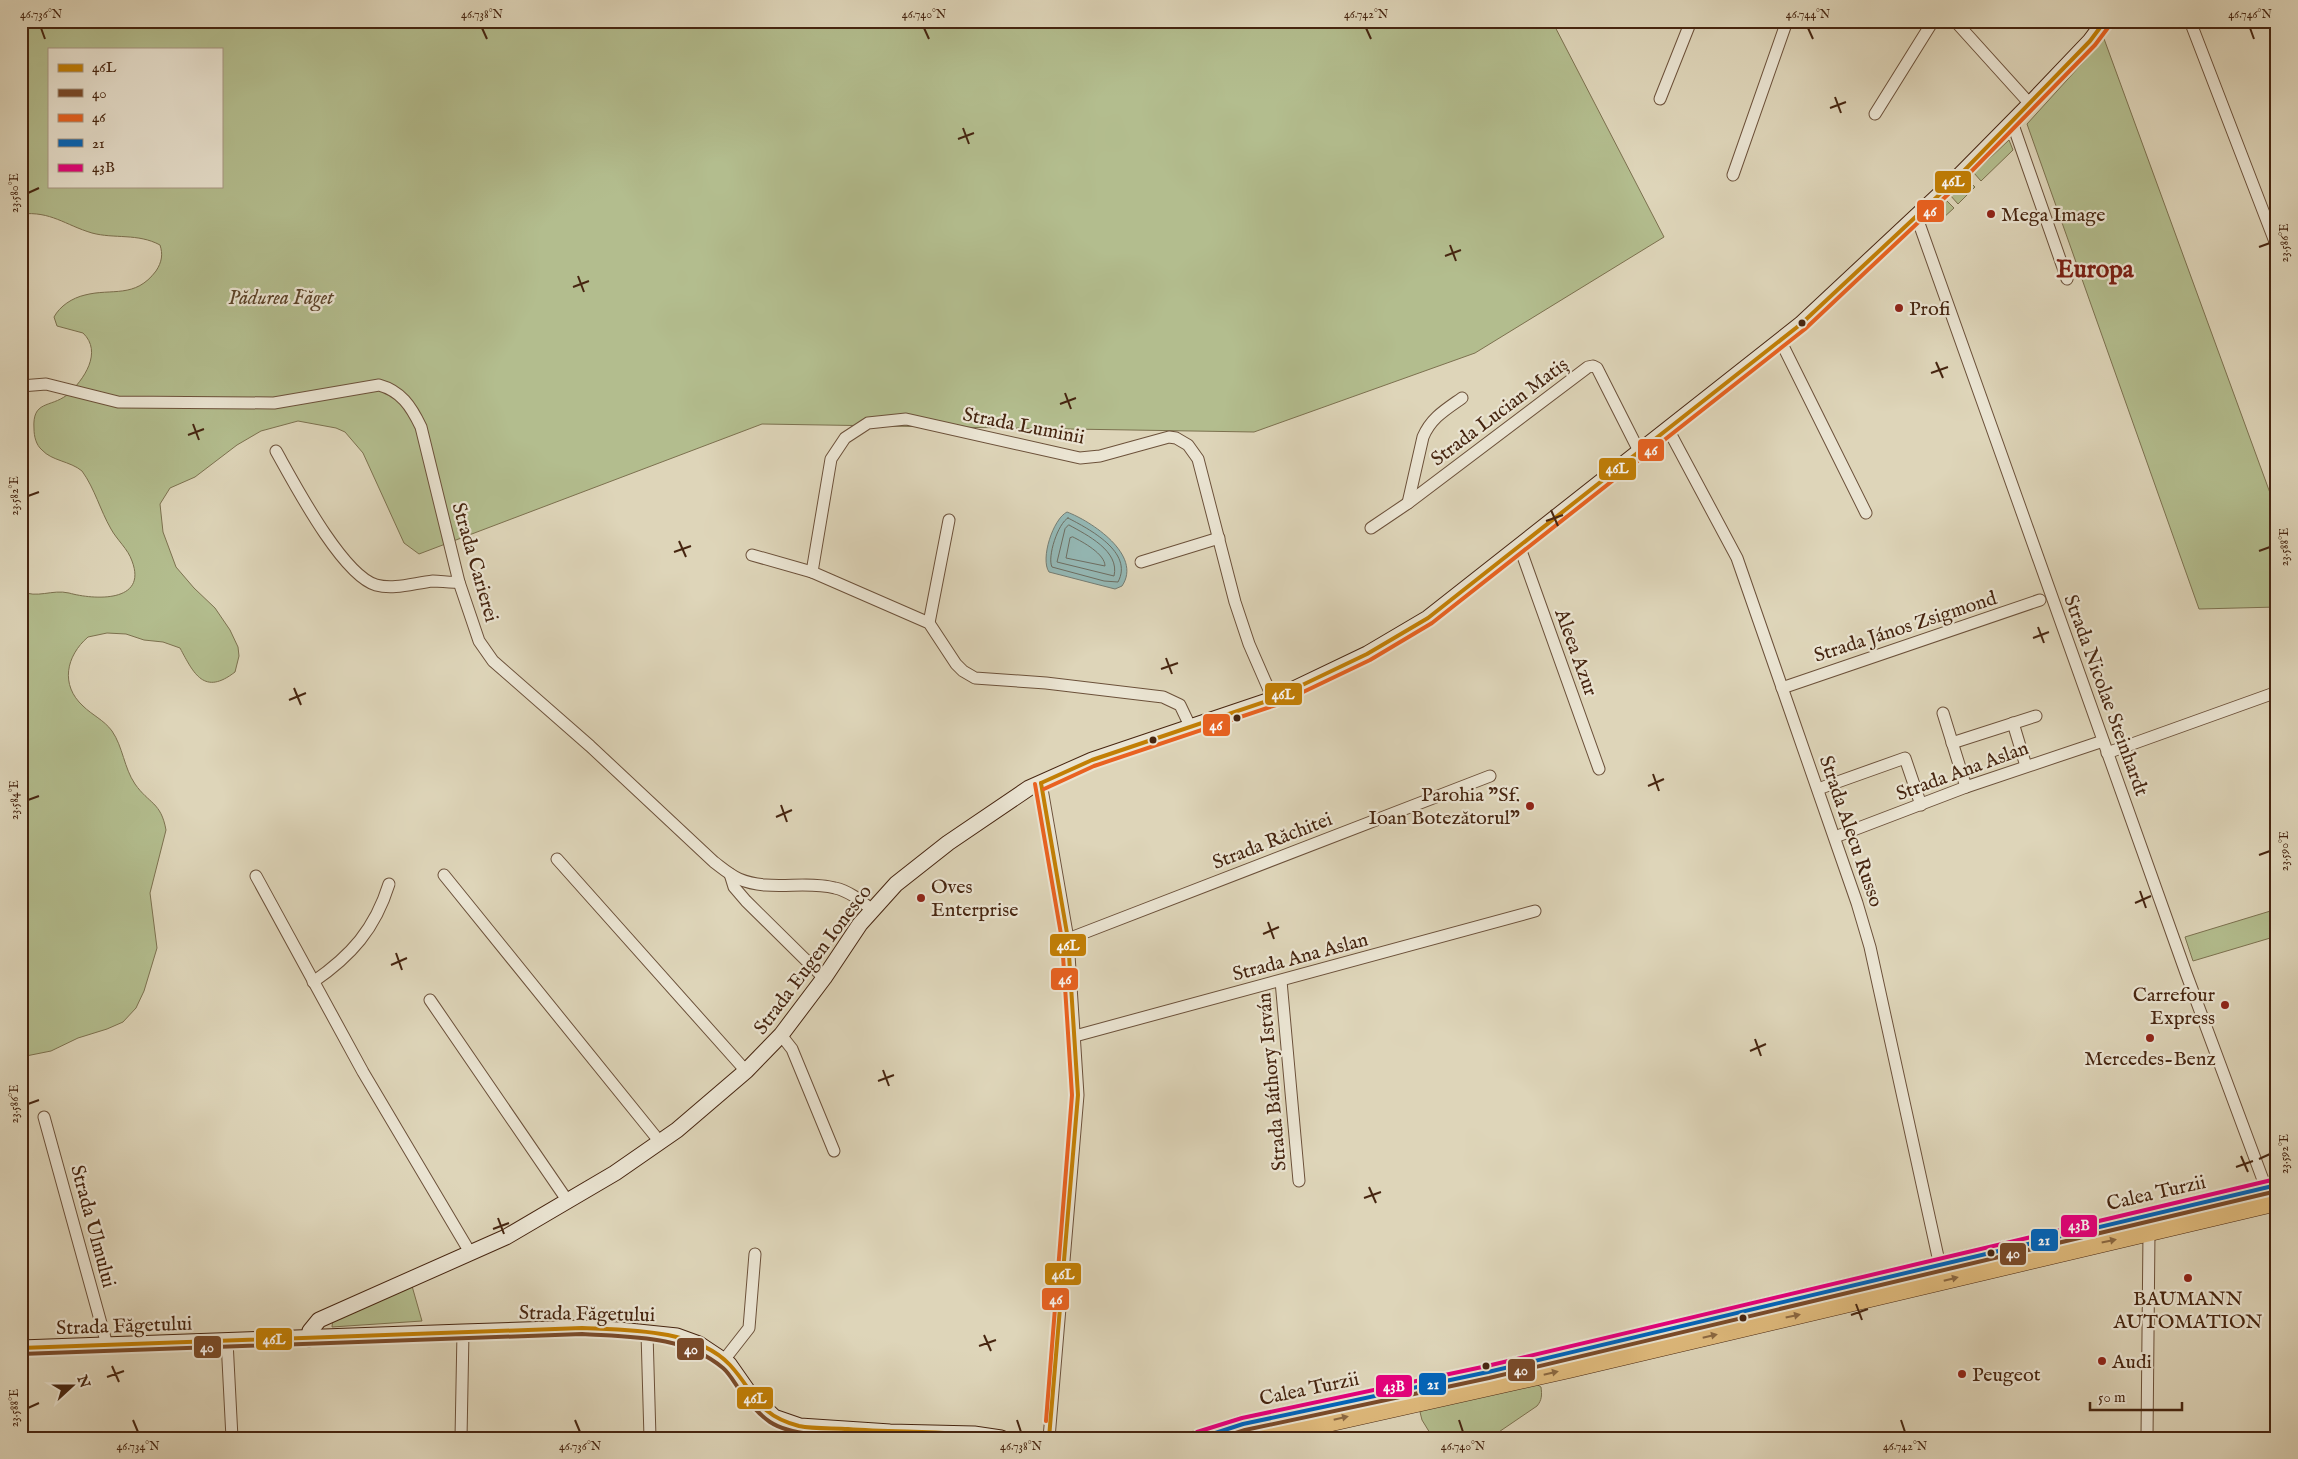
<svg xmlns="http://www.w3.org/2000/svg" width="2298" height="1459" viewBox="0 0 2298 1459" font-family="'IM FELL English',serif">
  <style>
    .green { fill: #b3bd8e; stroke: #7c714f; fill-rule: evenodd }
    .water { fill: #94b8b5; stroke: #757d73 }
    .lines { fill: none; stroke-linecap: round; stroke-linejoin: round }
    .shore { stroke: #6d6e62; stroke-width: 1 }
    .street-casing { stroke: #6c513a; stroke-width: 13 }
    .secondary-casing { stroke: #462510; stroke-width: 17 }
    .primary-casing { stroke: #462510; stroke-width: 19 }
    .street { stroke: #eae4d2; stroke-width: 11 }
    .secondary { stroke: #eae4d2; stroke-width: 15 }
    .primary { stroke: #dfba7c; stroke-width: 18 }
    .bus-1-casing { stroke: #eae4d2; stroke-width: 8 }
    .bus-2-casing { stroke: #eae4d2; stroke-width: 8 }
    .bus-3-casing { stroke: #eae4d2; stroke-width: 8 }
    .bus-4-casing { stroke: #eae4d2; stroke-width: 8 }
    .bus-5-casing { stroke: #eae4d2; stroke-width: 8 }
    .bus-1 { stroke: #c27f05; stroke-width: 4 }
    .bus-2 { stroke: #7a4b2a; stroke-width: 4 }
    .bus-3 { stroke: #e96221; stroke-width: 4 }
    .bus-4 { stroke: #0065bd; stroke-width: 4 }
    .bus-5 { stroke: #e5007d; stroke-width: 4 }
    .oneway { fill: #8b6841 }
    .ticks { fill: none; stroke: #462510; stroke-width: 2 }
    .poi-dot { fill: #8f2418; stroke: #eae4d2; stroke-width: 2 }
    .bus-dot { fill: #462510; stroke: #eae4d2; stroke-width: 2 }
    .labels { text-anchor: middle; stroke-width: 4.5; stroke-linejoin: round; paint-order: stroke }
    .poi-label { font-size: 20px; fill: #462510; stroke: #eae4d2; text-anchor: start }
    .park-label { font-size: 20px; font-style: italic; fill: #5c4329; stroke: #eae4d2 }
    .street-label { font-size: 20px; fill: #462510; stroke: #eae4d2 }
    .district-label { font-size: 25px; font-weight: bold; fill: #7a1f14; stroke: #eae4d2 }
    .line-badge { stroke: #eae4d2; stroke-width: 2 }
    .badge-label { font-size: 14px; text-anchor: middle; font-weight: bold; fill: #fff }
    .neatline { fill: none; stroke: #462510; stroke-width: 2 }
    .ticks-label { font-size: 12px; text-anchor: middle; fill: #462510 }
  </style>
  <rect width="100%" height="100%" fill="#ded5b9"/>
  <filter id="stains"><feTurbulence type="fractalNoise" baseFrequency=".004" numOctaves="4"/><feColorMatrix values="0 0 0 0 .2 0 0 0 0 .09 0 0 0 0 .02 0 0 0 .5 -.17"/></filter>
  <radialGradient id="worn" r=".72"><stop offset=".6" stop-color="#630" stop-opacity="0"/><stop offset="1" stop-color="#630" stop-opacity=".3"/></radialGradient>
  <g class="green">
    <path d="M 21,21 L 1552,21 L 1664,237 L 1475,353 L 1254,432 L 762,424 L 419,554 L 404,543 L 363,453 L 345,432 L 336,428 L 298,421 L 261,431 L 237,445 L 195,477 L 170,488 L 160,504 L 163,532 L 176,567 L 194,588 L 215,608 L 230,630 L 238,647 L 239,656 L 235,672 C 204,696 194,674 180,648 L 163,642 L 144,640 L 126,634 L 107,633 L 88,637 C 66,656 60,685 83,706 C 92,715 104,720 112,731 C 123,747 124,768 135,784 C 149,804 161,802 166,830 L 150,893 L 157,948 L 144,991 L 136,1008 L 123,1022 L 107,1029 L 78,1038 L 51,1051 L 21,1057 L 21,591 C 37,599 52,589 69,593 C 94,600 148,603 132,561 C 128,549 117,540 111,529 C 100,510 95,489 82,471 C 70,461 52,461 42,450 C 36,445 34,436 34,429 C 32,400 50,408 67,395 C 84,380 103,352 83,333 L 57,326 L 54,317 C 60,306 72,298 85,295 C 112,288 135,299 156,271 C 162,262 163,254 160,245 C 138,233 114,239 92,233 C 65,225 51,211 21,214 ZM 49,49 L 221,49 L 221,186 L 49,186 Z"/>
    <path d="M 2103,36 L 2277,512 L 2277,607 L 2199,609 L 2027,124 L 2087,58 Z"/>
    <path d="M 2009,140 L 2013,150 L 1981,181 L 1974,173 Z"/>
    <path d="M 1967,179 L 1975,187 L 1958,204 L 1950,195 Z"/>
    <path d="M 1945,199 L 1954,208 L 1942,219 L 1933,211 Z"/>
    <path d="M 2277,909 L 2277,936 L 2193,961 L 2185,937 Z"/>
    <path d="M 412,1286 L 422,1321 L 332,1327 L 333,1317 Z"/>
    <path d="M 1536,1384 L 1541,1387 C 1542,1395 1542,1400 1537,1406 L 1490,1438 L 1433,1438 L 1422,1420 L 1420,1412 L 1424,1409 Z"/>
  </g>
  <path class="water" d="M 1067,512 C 1091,521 1143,555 1122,586 L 1115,589 L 1049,572 C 1040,559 1053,519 1067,512 Z"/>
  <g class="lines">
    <g class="shore">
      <path d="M 1068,518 C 1089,529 1134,552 1118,582 L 1104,581 L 1052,567 C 1047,557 1058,523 1068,518 Z"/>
      <path d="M 1069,525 C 1087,535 1120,551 1114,576 L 1057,562 L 1065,529 Z"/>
      <path d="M 1073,537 C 1083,542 1105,554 1105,566 L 1066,558 L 1070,538 Z"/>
    </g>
    <g class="street-casing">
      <g id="street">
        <path d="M 1955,21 L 2030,104"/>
        <path d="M 2190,21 L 2277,247"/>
        <path d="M 1660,99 L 1691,21"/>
        <path d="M 1875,114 L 1933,21"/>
        <path d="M 2012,122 L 2067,279"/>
        <path d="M 1733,175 L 1787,21"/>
        <path d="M 1916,215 L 2186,973 L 2266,1188"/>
        <path d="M 1780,340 L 1866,513"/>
        <path d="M 21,386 L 46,384 L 118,402 L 274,403 L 379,385 C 401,391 411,406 421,427 L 459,582 L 479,641 L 493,661 L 590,746 L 714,862 C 722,868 730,875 739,879 C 770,892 804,880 835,888 C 849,891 861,901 871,909"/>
        <path d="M 1668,429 L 1737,558 L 1857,903 L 1870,947 L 1940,1266"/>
        <path d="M 276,451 C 294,483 342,575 376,585 C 394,590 414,583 433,581 C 442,581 450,583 459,582"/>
        <path d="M 1408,503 L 1423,437 C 1431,418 1445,410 1462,398"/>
        <path d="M 1371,528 L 1408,503 L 1588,367 L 1593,366 L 1597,368 L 1640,453"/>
        <path d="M 1520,548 L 1599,769"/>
        <path d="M 752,555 L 812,572"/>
        <path d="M 1141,562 L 1219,538"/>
        <path d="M 929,623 L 949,520"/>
        <path d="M 1782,688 L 2040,600"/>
        <path d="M 1943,713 L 1966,787"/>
        <path d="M 2013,723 L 2026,766"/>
        <path d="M 1190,726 L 1180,705 L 1163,697 L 1046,683 L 975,678 L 963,671 L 956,664 L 929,623 L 812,572 L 831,459 L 845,438 L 868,423 L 906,419 L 1080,458 L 1100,456 L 1169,437 L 1176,438 L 1188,445 L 1198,459 L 1235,602 L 1249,644 L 1273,699"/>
        <path d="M 1952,743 L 2036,716"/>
        <path d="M 2107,753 L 2277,692"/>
        <path d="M 1041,783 L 1068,939 L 1078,1095 L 1049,1438"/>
        <path d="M 1818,789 L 1905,758 L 1921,805"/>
        <path d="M 1835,837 L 1966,787 L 2103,741"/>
        <path d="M 557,859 L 746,1071"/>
        <path d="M 730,874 L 734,887 L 746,901 L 824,978"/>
        <path d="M 444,875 L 660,1142"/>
        <path d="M 256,876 L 363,1072 L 471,1254"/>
        <path d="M 1068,939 L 1490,776"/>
        <path d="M 1281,981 L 1299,1181"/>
        <path d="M 313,982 C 351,956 375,929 389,884"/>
        <path d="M 430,1000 L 567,1200"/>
        <path d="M 781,1035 L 792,1049 L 834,1151"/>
        <path d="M 1075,1036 L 1535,911"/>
        <path d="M 44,1117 L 107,1345"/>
        <path d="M 647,1333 L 650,1438"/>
        <path d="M 227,1341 L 232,1438"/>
        <path d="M 724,1360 L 749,1328 L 755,1254"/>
        <path d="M 461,1438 L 463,1332"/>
        <path d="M 2147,1438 L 2149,1232"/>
      </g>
    </g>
    <g class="secondary-casing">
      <g id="secondary">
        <path d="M 309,1339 L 310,1331 L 319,1320 L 506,1237 L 615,1173 L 677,1130 L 746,1071 L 781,1035 L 824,978 L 860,924 L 896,884 L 948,843 L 1029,788 L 1092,760 L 1273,699 L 1367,654 L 1428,618 L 1801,324 L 1954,181 L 2030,104 L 2090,41 L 2105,21"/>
        <path d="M 21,1348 L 463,1332 L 582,1328 L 619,1330 L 677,1336 L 699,1344 L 729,1364 L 750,1394 L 774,1417 L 800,1426 L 890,1432 L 974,1434 L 1001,1438"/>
      </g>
    </g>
    <g class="primary-casing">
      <g id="primary">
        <path d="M 1199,1438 L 1243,1424 L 1488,1372 L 2277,1185"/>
        <path d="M 1260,1438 L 1569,1369 L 2277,1202"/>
      </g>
    </g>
    <use href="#street" class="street"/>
    <use href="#secondary" class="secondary"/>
    <use href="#primary" class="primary"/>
    <g class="bus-1-casing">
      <g id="bus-1">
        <path d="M 1041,783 L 1092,760 L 1273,699 L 1367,654 L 1428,618 L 1801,324 L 1954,181 L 2090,41 L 2105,21"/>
        <path d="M 1041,783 L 1068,939 L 1078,1095 L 1049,1438"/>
        <path d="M 21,1348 L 582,1328 C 628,1330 696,1329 730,1365 C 755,1392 756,1415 799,1426 C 814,1429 832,1428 848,1429 C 898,1433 949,1430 999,1438"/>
      </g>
    </g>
    <g class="bus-2-casing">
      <g id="bus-2">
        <path d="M 21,1354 L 582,1334 C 631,1337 684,1335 723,1368 C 729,1373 734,1382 739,1389 C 747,1400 758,1414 770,1422 C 796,1439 852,1436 882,1438"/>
        <path d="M 1220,1438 L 1245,1430 L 1489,1378 L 2277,1191"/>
      </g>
    </g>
    <g class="bus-3-casing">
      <g id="bus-3">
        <path d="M 1035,784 L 1062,940 L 1072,1095 L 1046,1421"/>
        <path d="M 1044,789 L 1094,766 L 1276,705 L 1370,660 L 1432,623 L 1805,329 L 1958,185 L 2095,45 L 2110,25"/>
      </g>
    </g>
    <g class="bus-4-casing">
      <path id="bus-4" d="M 1200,1438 L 1243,1424 L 1488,1372 L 2277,1185"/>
    </g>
    <g class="bus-5-casing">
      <path id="bus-5" d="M 1197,1432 L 1242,1418 L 1487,1366 L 2276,1179"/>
    </g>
    <use href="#bus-1" class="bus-1"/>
    <use href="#bus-2" class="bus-2"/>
    <use href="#bus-3" class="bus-3"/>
    <use href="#bus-4" class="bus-4"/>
    <use href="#bus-5" class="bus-5"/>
  </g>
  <defs><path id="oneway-solid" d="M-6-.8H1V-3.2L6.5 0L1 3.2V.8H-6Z" transform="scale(1.25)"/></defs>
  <g class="oneway">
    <use href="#oneway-solid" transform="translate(2109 1241) rotate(-12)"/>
    <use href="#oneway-solid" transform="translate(1951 1279) rotate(-14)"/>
    <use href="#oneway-solid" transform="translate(1793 1316) rotate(-12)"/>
    <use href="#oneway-solid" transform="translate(1710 1336) rotate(-13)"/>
    <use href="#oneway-solid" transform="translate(1551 1373) rotate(-13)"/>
    <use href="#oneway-solid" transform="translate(1341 1418) rotate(-13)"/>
  </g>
  <path class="ticks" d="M 41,28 L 45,39M 482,28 L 487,39M 924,28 L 929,39M 1366,28 L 1371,39M 1808,28 L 1813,39M 2250,28 L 2254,39M 1835,97 L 1841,113M 1830,108 L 1846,102M 963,128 L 969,144M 958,139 L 974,133M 28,193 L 39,188M 1450,245 L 1456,261M 2259,247 L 2270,243M 1445,256 L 1461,250M 578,276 L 584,292M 573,287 L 589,281M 1936,362 L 1943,378M 1931,373 L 1948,367M 1065,393 L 1071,409M 1060,404 L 1076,398M 193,424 L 199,440M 188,435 L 204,429M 28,496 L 39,492M 1551,510 L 1558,526M 1546,521 L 1563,515M 679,541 L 686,557M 2259,551 L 2270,547M 674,552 L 691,546M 2038,627 L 2044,643M 2033,638 L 2049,632M 1166,658 L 1172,674M 1161,669 L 1178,663M 294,688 L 301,705M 289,700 L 306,693M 1653,774 L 1659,791M 1648,786 L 1664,779M 28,800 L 39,796M 781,805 L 787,822M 776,817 L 792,810M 2259,855 L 2270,851M 2140,891 L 2146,908M 2135,903 L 2151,896M 1268,922 L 1274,939M 1263,934 L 1279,927M 396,953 L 402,970M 391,965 L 407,958M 1755,1039 L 1761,1056M 1750,1051 L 1766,1044M 883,1070 L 889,1086M 878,1081 L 894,1075M 28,1104 L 39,1100M 2241,1156 L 2248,1172M 2259,1159 L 2270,1154M 2236,1167 L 2253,1161M 1369,1187 L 1376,1203M 1364,1198 L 1381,1192M 498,1218 L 504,1234M 493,1229 L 509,1223M 1856,1304 L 1862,1320M 1851,1315 L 1868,1309M 984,1335 L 991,1351M 979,1346 L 996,1340M 112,1366 L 119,1382M 107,1377 L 124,1371M 28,1408 L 39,1403M 133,1420 L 138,1432M 575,1420 L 580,1432M 1017,1420 L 1021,1432M 1459,1420 L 1463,1432M 1901,1420 L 1905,1432"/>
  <g class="poi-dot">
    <circle cx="1991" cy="214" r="5"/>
    <circle cx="1899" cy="308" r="5"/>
    <circle cx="1530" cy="806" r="5"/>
    <circle cx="921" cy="898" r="5"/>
    <circle cx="2225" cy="1005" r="5"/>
    <circle cx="2150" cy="1038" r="5"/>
    <circle cx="2188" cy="1278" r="5"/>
    <circle cx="2102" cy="1361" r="5"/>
    <circle cx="1962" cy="1374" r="5"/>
  </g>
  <g class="bus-dot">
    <circle cx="1802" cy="323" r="4.5"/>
    <circle cx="1237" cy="718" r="4.5"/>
    <circle cx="1153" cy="740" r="4.5"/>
    <circle cx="1991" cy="1253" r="4.5"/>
    <circle cx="1743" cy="1318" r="4.5"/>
    <circle cx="1486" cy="1366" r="4.5"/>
  </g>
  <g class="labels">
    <g class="poi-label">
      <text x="2001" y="221">Mega Image</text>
      <text x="1909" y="315">Profi</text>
      <text x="1520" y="801" text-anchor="end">Parohia "Sf.<tspan x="1520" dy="23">Ioan Botezătorul"</tspan></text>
      <text x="931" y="893">Oves<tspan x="931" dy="23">Enterprise</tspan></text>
      <text x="2215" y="1001" text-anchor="end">Carrefour<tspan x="2215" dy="23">Express</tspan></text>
      <text x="2150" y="1065" text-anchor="middle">Mercedes-Benz</text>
      <text x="2188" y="1305" text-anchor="middle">BAUMANN<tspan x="2188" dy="23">AUTOMATION</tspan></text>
      <text x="2112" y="1368">Audi</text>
      <text x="1972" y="1381">Peugeot</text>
    </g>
    <g class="park-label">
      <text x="281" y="304">Pădurea Făget</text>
    </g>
    <g class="street-label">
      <text transform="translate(1499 411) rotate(-37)" y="7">Strada Lucian Matiș</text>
      <text transform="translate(1024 425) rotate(11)" y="7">Strada Luminii</text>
      <text transform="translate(476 562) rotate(74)" y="7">Strada Carierei</text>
      <text transform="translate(1905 626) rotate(-18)" y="7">Strada János Zsigmond</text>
      <text transform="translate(1577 652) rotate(70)" y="7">Aleea Azur</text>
      <text transform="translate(2107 695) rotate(70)" y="7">Strada Nicolae Steinhardt</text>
      <text transform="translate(1962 770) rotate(-20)" y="7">Strada Ana Aslan</text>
      <text transform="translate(1852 831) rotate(71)" y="7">Strada Alecu Russo</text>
      <text transform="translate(1272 840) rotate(-21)" y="7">Strada Răchitei</text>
      <text transform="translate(1300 956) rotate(-15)" y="7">Strada Ana Aslan</text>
      <text transform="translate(812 959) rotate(-53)" y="7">Strada Eugen Ionesco</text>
      <text transform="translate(1271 1082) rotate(-95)" y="7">Strada Báthory István</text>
      <text transform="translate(2156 1192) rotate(-13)" y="7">Calea Turzii</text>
      <text transform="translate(94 1226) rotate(75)" y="7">Strada Ulmului</text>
      <text transform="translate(587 1313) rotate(1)" y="7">Strada Făgetului</text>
      <text transform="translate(124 1325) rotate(-2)" y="7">Strada Făgetului</text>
      <text transform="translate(1309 1388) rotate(-12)" y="7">Calea Turzii</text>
    </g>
    <g class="district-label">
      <text x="2095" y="277">Europa</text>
    </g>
  </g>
  <g class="line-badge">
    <rect x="1934" y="170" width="38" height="24" rx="5" fill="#c27f05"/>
    <rect x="1916" y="199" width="29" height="24" rx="5" fill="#e96221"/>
    <rect x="1637" y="438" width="28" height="24" rx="5" fill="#e96221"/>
    <rect x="1598" y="457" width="39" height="24" rx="5" fill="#c27f05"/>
    <rect x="1264" y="682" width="39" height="24" rx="5" fill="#c27f05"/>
    <rect x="1202" y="713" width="29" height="24" rx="5" fill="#e96221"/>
    <rect x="1049" y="933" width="38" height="24" rx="5" fill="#c27f05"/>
    <rect x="1050" y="967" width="29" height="24" rx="5" fill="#e96221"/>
    <rect x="2060" y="1214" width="38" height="24" rx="5" fill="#e5007d"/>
    <rect x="2030" y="1228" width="29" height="24" rx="5" fill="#0065bd"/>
    <rect x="1999" y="1242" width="28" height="24" rx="5" fill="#7a4b2a"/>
    <rect x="1044" y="1262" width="38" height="24" rx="5" fill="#c27f05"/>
    <rect x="1041" y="1287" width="29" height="24" rx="5" fill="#e96221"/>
    <rect x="255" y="1327" width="38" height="24" rx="5" fill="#c27f05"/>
    <rect x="193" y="1335" width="29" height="24" rx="5" fill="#7a4b2a"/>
    <rect x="676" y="1337" width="29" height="24" rx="5" fill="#7a4b2a"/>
    <rect x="1507" y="1358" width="29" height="24" rx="5" fill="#7a4b2a"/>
    <rect x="1418" y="1372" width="29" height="24" rx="5" fill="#0065bd"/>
    <rect x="1375" y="1374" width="38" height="24" rx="5" fill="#e5007d"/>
    <rect x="736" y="1386" width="38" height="24" rx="5" fill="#c27f05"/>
  </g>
  <g class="badge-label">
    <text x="1953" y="186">46L</text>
    <text x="1930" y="216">46</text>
    <text x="1651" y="455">46</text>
    <text x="1617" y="473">46L</text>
    <text x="1283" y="699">46L</text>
    <text x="1216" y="730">46</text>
    <text x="1068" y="950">46L</text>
    <text x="1065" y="984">46</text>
    <text x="2079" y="1230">43B</text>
    <text x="2044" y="1245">21</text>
    <text x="2013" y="1258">40</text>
    <text x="1063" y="1279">46L</text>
    <text x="1056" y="1304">46</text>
    <text x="274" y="1344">46L</text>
    <text x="207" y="1352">40</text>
    <text x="691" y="1354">40</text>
    <text x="1521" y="1375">40</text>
    <text x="1433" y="1389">21</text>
    <text x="1394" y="1391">43B</text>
    <text x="755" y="1403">46L</text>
  </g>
  <rect width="2298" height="1459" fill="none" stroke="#ded5b9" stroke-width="55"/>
  <rect x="48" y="48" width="175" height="140" fill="#eae4d2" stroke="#a89884"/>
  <rect x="58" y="64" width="25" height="8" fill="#c27f05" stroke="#a89884"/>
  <text x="92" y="72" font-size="15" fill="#462510">46L</text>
  <rect x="58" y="89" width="25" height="8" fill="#7a4b2a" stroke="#a89884"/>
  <text x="92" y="98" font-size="15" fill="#462510">40</text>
  <rect x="58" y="114" width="25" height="8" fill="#e96221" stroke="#a89884"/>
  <text x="92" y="122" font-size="15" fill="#462510">46</text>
  <rect x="58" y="139" width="25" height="8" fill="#0065bd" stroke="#a89884"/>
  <text x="92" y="148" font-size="15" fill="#462510">21</text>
  <rect x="58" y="164" width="25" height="8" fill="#e5007d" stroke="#a89884"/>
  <text x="92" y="172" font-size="15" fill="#462510">43B</text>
  <g transform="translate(72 1386) rotate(69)" stroke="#eae4d2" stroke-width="4" paint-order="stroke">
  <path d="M0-4L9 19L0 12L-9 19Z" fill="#462510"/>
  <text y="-8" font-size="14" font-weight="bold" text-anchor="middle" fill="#462510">N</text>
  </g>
  <path d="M2090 1402v8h92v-8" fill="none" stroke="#462510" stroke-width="2.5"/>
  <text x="2098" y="1402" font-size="15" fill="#462510" stroke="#eae4d2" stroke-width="4" paint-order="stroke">50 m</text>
  <rect x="28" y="28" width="2242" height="1404" class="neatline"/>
  <g class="ticks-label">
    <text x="41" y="18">46.736°N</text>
    <text x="482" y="18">46.738°N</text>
    <text x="924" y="18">46.740°N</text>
    <text x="1366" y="18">46.742°N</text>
    <text x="1808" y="18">46.744°N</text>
    <text x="2250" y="18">46.746°N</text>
    <text transform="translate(14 193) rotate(-90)" y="4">23.580°E</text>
    <text transform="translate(2284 243) rotate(-90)" y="4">23.586°E</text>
    <text transform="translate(14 496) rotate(-90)" y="4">23.582°E</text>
    <text transform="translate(2284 547) rotate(-90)" y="4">23.588°E</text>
    <text transform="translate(14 800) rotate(-90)" y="4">23.584°E</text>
    <text transform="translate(2284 851) rotate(-90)" y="4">23.590°E</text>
    <text transform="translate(14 1104) rotate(-90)" y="4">23.586°E</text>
    <text transform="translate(2284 1154) rotate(-90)" y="4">23.592°E</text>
    <text transform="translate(14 1408) rotate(-90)" y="4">23.588°E</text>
    <text x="138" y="1450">46.734°N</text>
    <text x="580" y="1450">46.736°N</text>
    <text x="1021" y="1450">46.738°N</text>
    <text x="1463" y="1450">46.740°N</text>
    <text x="1905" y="1450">46.742°N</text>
  </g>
  <rect width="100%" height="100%" filter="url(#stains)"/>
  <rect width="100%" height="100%" fill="url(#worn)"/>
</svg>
